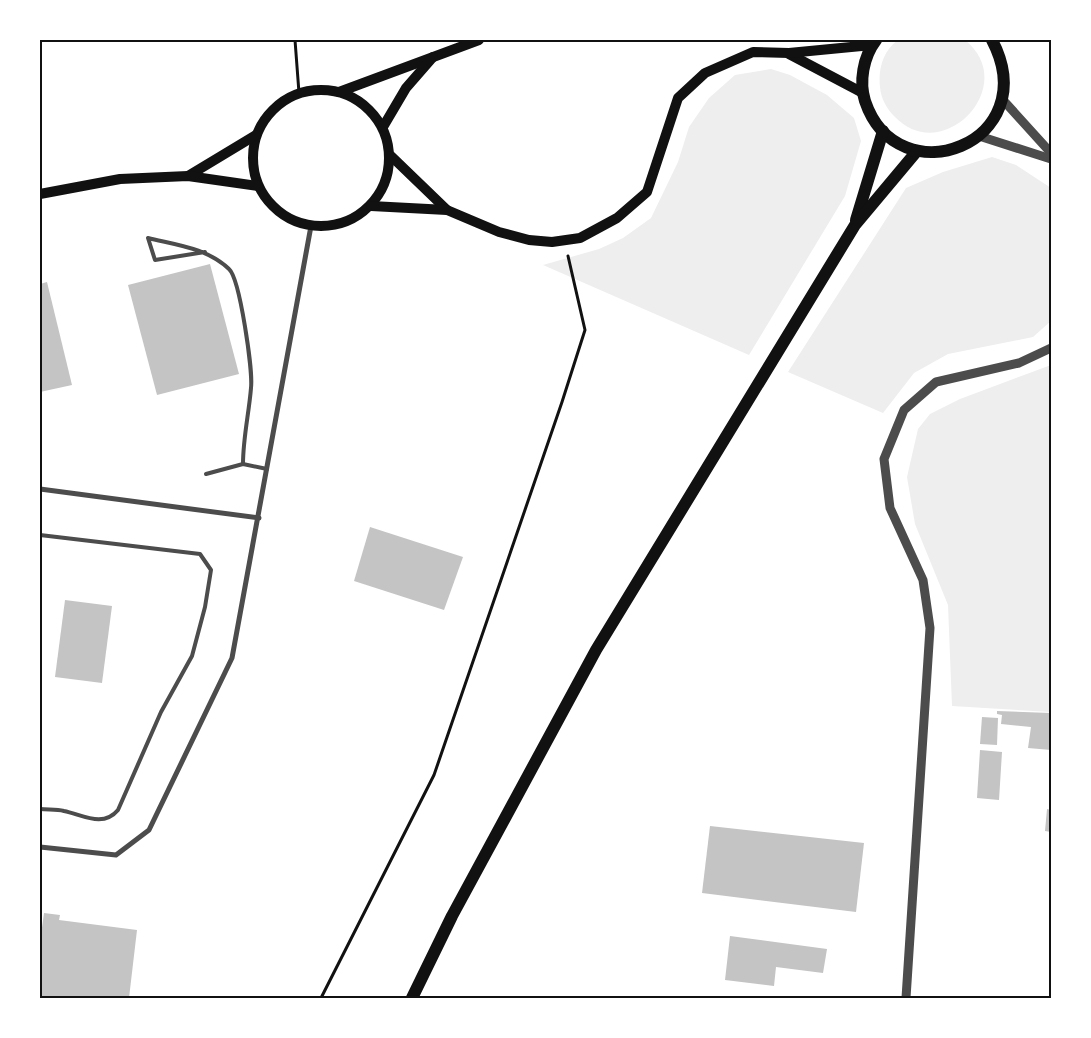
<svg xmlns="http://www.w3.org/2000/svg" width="1091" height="1038" viewBox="0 0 1091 1038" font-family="'Noto Sans',sans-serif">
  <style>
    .green { fill: #eee }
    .building { fill: #c4c4c4 }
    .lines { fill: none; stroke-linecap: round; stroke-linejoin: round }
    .path { stroke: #111; stroke-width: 3 }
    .service { stroke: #4c4c4c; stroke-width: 4 }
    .minor { stroke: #4c4c4c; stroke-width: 5 }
    .tertiary { stroke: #4c4c4c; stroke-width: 9 }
    .secondary { stroke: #111; stroke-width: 10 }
    .primary { stroke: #111; stroke-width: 12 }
    .neatline { fill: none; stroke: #111; stroke-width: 2 }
  </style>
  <rect width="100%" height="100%" fill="#fff"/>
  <g class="green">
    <path d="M 898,40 L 965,40 C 1021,85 943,167 895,117 C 887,109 881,99 880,87 C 878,69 883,51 898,40 Z"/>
    <path d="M 771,69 L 790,75 L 827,95 L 854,118 L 861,141 L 845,196 L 749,355 L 543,265 L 599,249 L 623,238 L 651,218 L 678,162 L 689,127 L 709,98 L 735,75 Z"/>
    <path d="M 992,157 L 1016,165 L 1051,188 L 1051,321 L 1033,337 L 948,354 L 914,373 L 883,413 L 788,372 L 906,188 L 943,172 Z"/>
    <path d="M 1051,365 L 1051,712 L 952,706 L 948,605 L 915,524 L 907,477 L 918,429 L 930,414 L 960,399 Z"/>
  </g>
  <g class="building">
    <path d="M 210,264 L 239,374 L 157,395 L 128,285 Z"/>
    <path d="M 47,282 L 72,385 L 40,392 L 40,284 Z"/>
    <path d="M 370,527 L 463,557 L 444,610 L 354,581 Z"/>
    <path d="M 65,600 L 112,606 L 102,683 L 55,677 Z"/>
    <path d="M 997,711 L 1051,713 L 1051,750 L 1028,748 L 1031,727 L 1001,724 L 1002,715 L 997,714 Z"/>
    <path d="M 982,717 L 998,718 L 997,745 L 980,744 Z"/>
    <path d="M 980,750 L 1002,752 L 999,800 L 977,798 Z"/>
    <path d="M 1047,809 L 1051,810 L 1051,832 L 1045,831 Z"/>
    <path d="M 710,826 L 864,843 L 856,912 L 702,893 Z"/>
    <path d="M 44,913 L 60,915 L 59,920 L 137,930 L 129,998 L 40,998 L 40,942 Z"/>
    <path d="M 730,936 L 827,949 L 823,973 L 776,967 L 774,986 L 725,980 Z"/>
  </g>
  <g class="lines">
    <g class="path">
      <path d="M 295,40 L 299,93"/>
      <path d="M 321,998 L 434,775 L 562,402 L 585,330 L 568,256"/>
    </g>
    <g class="service">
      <path d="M 205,252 L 155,260 L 148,238 C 177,245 207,248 229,269 C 240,279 253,371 251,388 C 249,413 243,438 243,464"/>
      <path d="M 206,474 L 243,464 L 267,469"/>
      <path d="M 40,535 L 200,554 L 211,570 L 205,607 L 192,656 L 161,712 L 118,810 C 103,828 83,815 64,811 C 56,809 48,810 40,809"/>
    </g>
    <g class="minor">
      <path d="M 40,489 L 259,518"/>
      <path d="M 40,847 L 116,855 L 149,830 L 232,658 L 311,226"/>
    </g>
    <g class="tertiary">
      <path d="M 1003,100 L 1051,153"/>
      <path d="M 979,136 L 1051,159"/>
      <path d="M 906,998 L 930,628 L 923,580 L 890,508 L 884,459 L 904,410 L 936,382 L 1019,363 L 1051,348"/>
    </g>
    <g class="secondary">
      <path d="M 789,54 L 863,93"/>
      <circle cx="321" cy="158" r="68"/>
      <path d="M 339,92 L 479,40"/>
      <path d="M 383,127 L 406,88 L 433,57"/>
      <path d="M 391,156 L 447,210"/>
      <path d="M 188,176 L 256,135"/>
      <path d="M 40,194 L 120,179 L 188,176 L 258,186"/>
      <path d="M 371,206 L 447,210 L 499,232 L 529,240 L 552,242 L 580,238 L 617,218 L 647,192 L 678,98 L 705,73 L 753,52 L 789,53 L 872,45"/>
    </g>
    <g class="primary">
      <path d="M 876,40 C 863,57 859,82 865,101 C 898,199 1046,143 992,40"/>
      <path d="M 856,220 L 883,131"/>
      <path d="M 412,998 L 452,916 L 596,650 L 855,225 L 917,151"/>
    </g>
  </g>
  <rect width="1091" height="1038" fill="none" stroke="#ffffff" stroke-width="82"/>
  <rect x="41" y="41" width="1009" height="956" class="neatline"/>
</svg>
